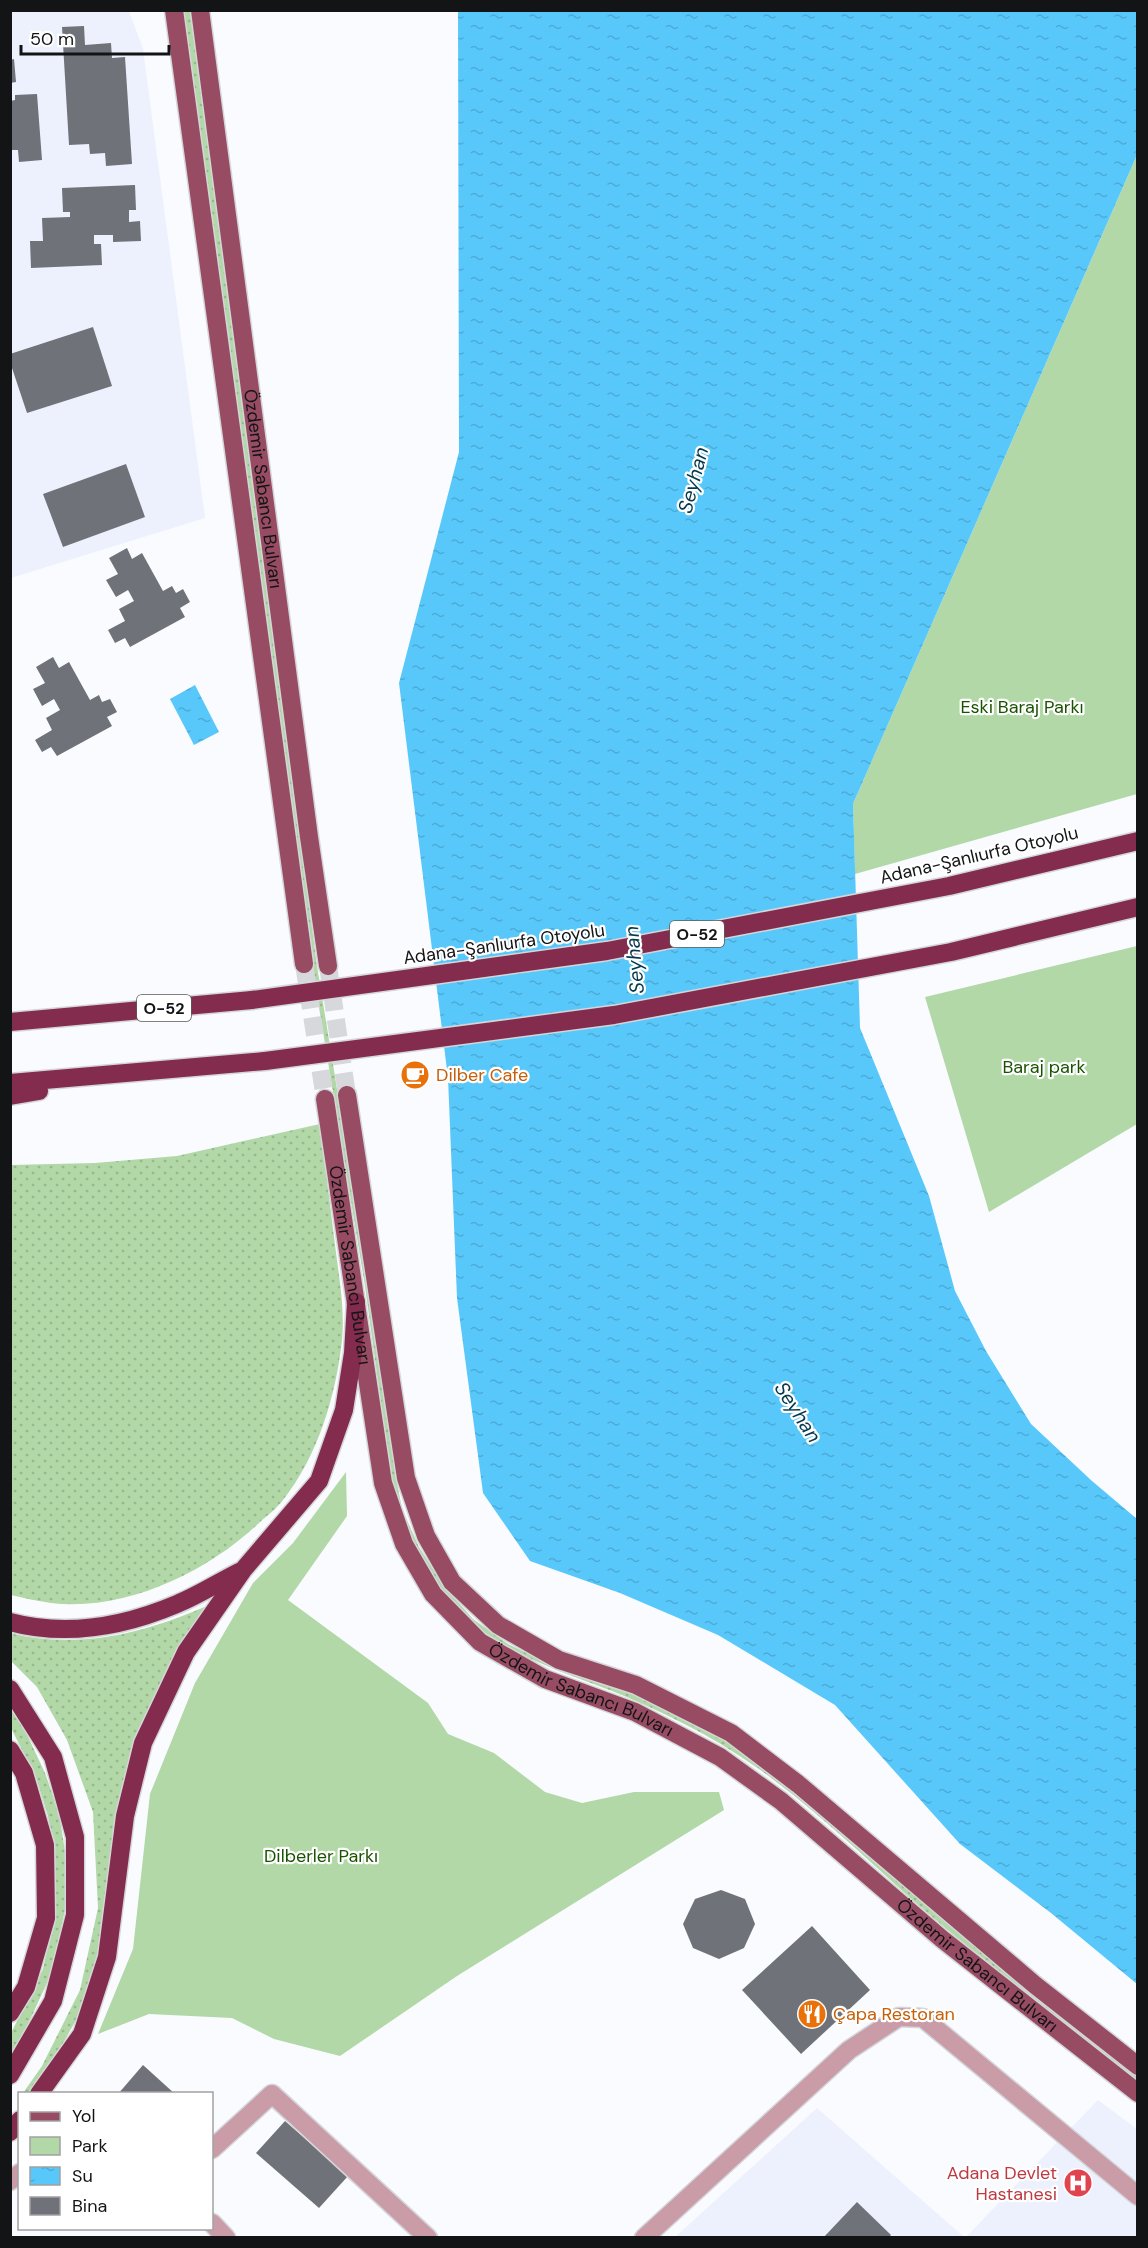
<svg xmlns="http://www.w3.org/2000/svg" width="1148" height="2248" viewBox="0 0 1148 2248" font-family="'DM Sans',sans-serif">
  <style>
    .built { fill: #ecf1fd }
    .grass { fill: url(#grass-dots) }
    .park { fill: #b1d8a6 }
    .water { fill: url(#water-ripples) }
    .building { fill: #6f7278 }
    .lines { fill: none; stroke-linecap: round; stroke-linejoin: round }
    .major-tunnel { stroke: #d6d8dc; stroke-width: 18; stroke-dasharray: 18 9; stroke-linecap: butt }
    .minor-casing { stroke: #d4d6da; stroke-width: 21 }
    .major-casing { stroke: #d4d6da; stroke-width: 21 }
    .highway-casing { stroke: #d4d6da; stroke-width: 21 }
    .minor { stroke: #c99ca8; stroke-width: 18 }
    .major { stroke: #984c64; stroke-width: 18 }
    .highway { stroke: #842c4d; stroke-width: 18 }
    .highway-bridge-casing { stroke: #d4d6da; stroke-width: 21; stroke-linecap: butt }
    .highway-bridge { stroke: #842c4d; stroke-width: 18 }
    .labels { text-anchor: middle; stroke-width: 4.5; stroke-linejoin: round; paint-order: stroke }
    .shield { fill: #fff; stroke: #5a5a5c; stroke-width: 1.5 }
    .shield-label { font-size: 16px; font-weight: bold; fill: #131416 }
    .street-label { font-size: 18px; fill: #131416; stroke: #fff }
    .park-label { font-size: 18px; fill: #195200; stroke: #fff }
    .food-label { font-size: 18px; fill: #c56008; stroke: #fff; text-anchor: start }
    .health-label { font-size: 18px; fill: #be3a42; stroke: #fff; text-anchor: end }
    .water-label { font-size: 20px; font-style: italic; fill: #06394d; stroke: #fff }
  </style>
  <defs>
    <pattern id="grass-dots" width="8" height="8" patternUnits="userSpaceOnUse" patternTransform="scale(1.5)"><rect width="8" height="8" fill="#b1d8a6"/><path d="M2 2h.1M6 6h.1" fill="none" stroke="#97b88e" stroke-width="1.8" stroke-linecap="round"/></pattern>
    <pattern id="water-ripples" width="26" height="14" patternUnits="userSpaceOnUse" patternTransform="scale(1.5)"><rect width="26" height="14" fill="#58c8fb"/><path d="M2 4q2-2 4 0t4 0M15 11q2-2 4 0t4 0" fill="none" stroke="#4cabd6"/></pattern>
  </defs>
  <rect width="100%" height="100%" fill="#f9fbff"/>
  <g class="built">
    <path d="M 11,11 L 129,11 L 143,49 L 205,518 L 11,578 Z"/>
    <path d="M 1098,2100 L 1137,2129 L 1137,2237 L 965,2238 Z"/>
    <path d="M 817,2108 L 964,2237 L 674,2238 Z"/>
  </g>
  <g class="grass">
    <path d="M 184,11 L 190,11 L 290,753 L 317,966 L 388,1403 L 396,1478 L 402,1509 L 419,1547 L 444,1586 L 473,1619 L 508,1644 L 552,1665 L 616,1685 L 687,1716 L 761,1761 L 941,1918 L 1033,1994 L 1137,2075 L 1137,2081 C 1070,2029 1002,1976 937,1921 C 877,1870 820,1812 756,1767 C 712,1736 662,1711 612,1691 C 563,1672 513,1657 471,1622 C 428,1586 403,1531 391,1478 L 365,1286 L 312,965 Z"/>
    <path d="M 320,1124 C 325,1164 330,1205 335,1245 C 339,1277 345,1309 342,1340 C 336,1395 318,1456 283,1500 C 277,1508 268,1515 260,1522 C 208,1572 125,1612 51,1603 C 37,1601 24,1598 11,1595 L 11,1165 L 95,1163 L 177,1156 Z"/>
    <path d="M 213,1603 L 169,1668 L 100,1955 L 86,2002 L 50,2067 L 31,2094 L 23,2093 L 42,2066 L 80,1990 L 98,1908 L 93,1812 L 67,1740 L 37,1687 L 11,1661 L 10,1633 C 79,1651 150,1632 213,1603 Z"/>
    <path d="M 11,1710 L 23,1726 L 45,1773 L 59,1813 L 68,1870 L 65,1910 L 52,1972 L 18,2046 L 11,2055 L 10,2035 L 43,1969 L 55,1911 L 55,1869 L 48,1816 L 36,1778 L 11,1728 Z"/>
  </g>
  <g class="park">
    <path d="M 1137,155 L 1137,794 L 855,874 L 853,804 Z"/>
    <path d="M 1137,946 L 1137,1124 L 989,1212 L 925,997 Z"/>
    <path d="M 346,1472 L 347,1516 L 288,1600 L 428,1703 L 448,1734 L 494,1753 L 545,1792 L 582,1803 L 634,1792 L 719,1792 L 724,1810 L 457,1976 L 340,2056 L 274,2039 L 232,2018 L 149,2014 L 98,2034 L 133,1949 L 150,1794 L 195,1683 L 253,1583 L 293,1543 Z"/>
  </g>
  <g class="water">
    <path d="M 458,11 L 1137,11 L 1137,155 L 853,804 L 860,1028 L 929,1196 L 955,1291 L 986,1351 L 1031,1424 L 1092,1481 L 1137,1519 L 1137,1984 L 1051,1913 L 960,1844 L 835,1705 L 718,1635 L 620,1593 L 530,1561 L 483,1493 L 457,1298 L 448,1078 L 399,683 L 459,452 Z"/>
    <path d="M 195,685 L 219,732 L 194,745 L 170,699 Z"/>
  </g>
  <g class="building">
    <path d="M 84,26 L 85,45 L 111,43 L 112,58 L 125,57 L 132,164 L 106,166 L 105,153 L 90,154 L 89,144 L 69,145 L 62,27 Z"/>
    <path d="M 14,59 L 16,82 L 10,83 L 10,60 Z"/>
    <path d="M 37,94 L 42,160 L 19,162 L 18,150 L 10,150 L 10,101 L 15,100 L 15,95 Z"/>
    <path d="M 135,185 L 136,210 L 129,210 L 129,222 L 140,221 L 141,241 L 113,242 L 113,235 L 94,235 L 94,244 L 101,244 L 102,265 L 31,268 L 30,241 L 43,241 L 42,218 L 70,217 L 70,212 L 63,212 L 62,188 Z"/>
    <path d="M 93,327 L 112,386 L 27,413 L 10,362 L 10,354 Z"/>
    <path d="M 126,464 L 145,517 L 63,547 L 43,494 Z"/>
    <path d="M 127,548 L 132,559 L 142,553 L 163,591 L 172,586 L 176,593 L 183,589 L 190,602 L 180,608 L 185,617 L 130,647 L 125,638 L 115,643 L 108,630 L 125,621 L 119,609 L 134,601 L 128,590 L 116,597 L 106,580 L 118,574 L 109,558 Z"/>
    <path d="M 53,657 L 59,668 L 69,662 L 90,700 L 99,695 L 102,702 L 110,699 L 117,712 L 107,717 L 112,726 L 57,756 L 51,747 L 42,752 L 35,740 L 52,730 L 46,718 L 60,710 L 54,699 L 42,706 L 33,689 L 45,683 L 36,667 Z"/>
    <path d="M 721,1890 L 745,1899 L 755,1924 L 744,1948 L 719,1959 L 693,1948 L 683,1924 L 695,1899 Z"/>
    <path d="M 812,1926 L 870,1990 L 801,2054 L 742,1990 Z"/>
    <path d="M 143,2065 L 175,2094 L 118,2094 Z"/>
    <path d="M 285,2121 L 348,2176 L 319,2208 L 256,2153 Z"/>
    <path d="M 857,2202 L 891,2235 L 888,2238 L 823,2238 Z"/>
  </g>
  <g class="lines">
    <g class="major-tunnel">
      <path d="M 304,964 L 325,1099"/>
      <path d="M 328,966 L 347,1095"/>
    </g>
    <g class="minor-casing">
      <g id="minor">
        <path d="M 212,2149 L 272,2094 L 428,2238"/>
        <path d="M 10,2181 L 20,2173"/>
        <path d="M 212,2223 L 226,2238"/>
        <path d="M 644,2238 L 849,2050 L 899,2017 L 923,2018 L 1138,2196"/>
      </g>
    </g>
    <g class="major-casing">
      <g id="major">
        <path d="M 174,10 L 304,964"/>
        <path id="s1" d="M 200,10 L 309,837 L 328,966"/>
        <path d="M 347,1095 L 406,1478 L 426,1536 L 452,1582 L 498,1625 L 559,1660 L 636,1685 L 731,1733 L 798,1784 L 1035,1985 L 1138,2066"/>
        <path id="s2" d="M 325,1099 L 383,1483 L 404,1544 L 433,1594 L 480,1642 L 545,1679 L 635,1712 L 720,1757 L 781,1801 L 942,1939 L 1138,2093"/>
      </g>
    </g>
    <g class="highway-casing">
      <g id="highway">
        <path d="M 10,1022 L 252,1000"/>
        <path d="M 10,1083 L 265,1061"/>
        <path d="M 10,1096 L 39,1091"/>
        <path d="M 10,1622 C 66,1637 125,1626 177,1604 C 199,1595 219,1582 239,1572"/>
        <path d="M 10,1689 L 53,1757 L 75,1837 L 75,1915 L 53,2001 L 10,2075"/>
        <path d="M 10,1750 L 24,1773 L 45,1845 L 46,1918 L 26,1987 L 10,2013"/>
        <path d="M 39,2094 L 82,2034 L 107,1957 L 125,1816 L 143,1743 L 186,1652 L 243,1570 L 319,1481 L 344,1410 L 353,1353 L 356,1302"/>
        <path d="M 10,2132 L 20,2120"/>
      </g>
    </g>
    <use href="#minor" class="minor"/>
    <use href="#major" class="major"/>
    <use href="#highway" class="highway"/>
    <g class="highway-bridge-casing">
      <g id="highway-bridge">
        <path d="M 252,1000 L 607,951 L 949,886 L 1138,841"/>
        <path d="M 265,1061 L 614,1015 L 951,952 L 1138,907"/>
      </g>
    </g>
    <use href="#highway-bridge" class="highway-bridge"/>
  </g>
  <defs>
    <g id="cafe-disc" transform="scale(1.5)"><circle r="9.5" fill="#e8710a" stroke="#fff"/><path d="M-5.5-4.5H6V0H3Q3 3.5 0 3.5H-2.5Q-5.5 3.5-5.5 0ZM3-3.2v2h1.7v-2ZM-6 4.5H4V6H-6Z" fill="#fff"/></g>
    <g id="restaurant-disc" transform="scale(1.5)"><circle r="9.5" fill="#e8710a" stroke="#fff"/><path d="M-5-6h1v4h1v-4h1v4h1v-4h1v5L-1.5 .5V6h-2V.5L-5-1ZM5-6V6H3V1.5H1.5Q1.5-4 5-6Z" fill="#fff"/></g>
    <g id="hospital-disc" transform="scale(1.5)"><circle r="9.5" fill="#e0444e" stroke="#fff"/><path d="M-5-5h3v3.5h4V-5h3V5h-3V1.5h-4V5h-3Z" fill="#fff"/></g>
  </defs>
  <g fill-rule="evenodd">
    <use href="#cafe-disc" x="415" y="1075"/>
    <use href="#restaurant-disc" x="812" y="2014"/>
    <use href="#hospital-disc" x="1078" y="2183"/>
  </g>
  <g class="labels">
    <g class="shield">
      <rect x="670" y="921" width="54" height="26" rx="4.5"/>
      <rect x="137" y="995" width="54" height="26" rx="4.5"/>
    </g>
    <g class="shield-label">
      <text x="697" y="940">O-52</text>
      <text x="164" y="1014">O-52</text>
    </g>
    <g class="street-label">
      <text dy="6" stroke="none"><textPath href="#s1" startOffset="483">Özdemir Sabancı Bulvarı</textPath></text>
      <text transform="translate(979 855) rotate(-13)" y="6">Adana-Şanlıurfa Otoyolu</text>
      <text transform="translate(504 944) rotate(-8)" y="6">Adana-Şanlıurfa Otoyolu</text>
      <text dy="6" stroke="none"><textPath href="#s2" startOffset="168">Özdemir Sabancı Bulvarı</textPath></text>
      <text dy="6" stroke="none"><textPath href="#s2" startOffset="690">Özdemir Sabancı Bulvarı</textPath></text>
      <text dy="6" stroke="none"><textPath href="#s2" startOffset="1176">Özdemir Sabancı Bulvarı</textPath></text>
    </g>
    <g class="park-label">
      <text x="1022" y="713">Eski Baraj Parkı</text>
      <text x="1044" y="1073">Baraj park</text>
      <text x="321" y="1862">Dilberler Parkı</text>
    </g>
    <g class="food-label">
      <text x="436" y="1081">Dilber Cafe</text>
      <text x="833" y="2020">Çapa Restoran</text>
    </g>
    <g class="health-label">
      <text x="1057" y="2179">Adana Devlet<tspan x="1057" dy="21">Hastanesi</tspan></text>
    </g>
    <g class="water-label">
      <text transform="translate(693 480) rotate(-75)" y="7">Seyhan</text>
      <text transform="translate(634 960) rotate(-95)" y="7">Seyhan</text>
      <text transform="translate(798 1412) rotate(57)" y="7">Seyhan</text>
    </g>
  </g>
  <rect width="1148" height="2248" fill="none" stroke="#131416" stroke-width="24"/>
  <rect x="18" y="2092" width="195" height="138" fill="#ffffff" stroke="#a1a1a2" stroke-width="1.5"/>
  <rect x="30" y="2112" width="30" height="9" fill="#984c64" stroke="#a1a1a2" stroke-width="1.5"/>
  <text x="72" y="2122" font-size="18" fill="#131416">Yol</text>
  <rect x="30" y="2137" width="30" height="18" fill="#b1d8a6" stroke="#a1a1a2" stroke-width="1.5"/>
  <text x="72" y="2152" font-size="18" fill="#131416">Park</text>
  <rect x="30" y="2167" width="30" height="18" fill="url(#water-ripples)" stroke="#a1a1a2" stroke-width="1.5"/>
  <text x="72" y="2182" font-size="18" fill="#131416">Su</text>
  <rect x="30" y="2197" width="30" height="18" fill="#6f7278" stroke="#a1a1a2" stroke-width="1.5"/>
  <text x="72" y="2212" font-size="18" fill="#131416">Bina</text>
  <path d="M21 45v9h148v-9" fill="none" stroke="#131416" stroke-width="3"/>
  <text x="30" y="45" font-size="18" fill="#131416" stroke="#ffffff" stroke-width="4.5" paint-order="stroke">50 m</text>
</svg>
